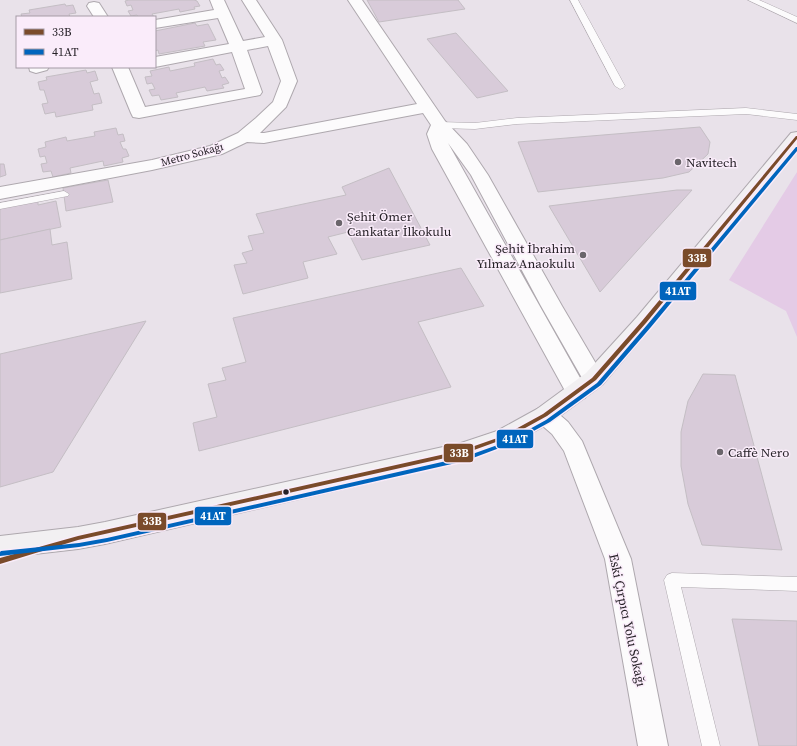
<svg xmlns="http://www.w3.org/2000/svg" width="797" height="746" viewBox="0 0 797 746" font-family="'Source Serif 4',serif">
  <style>
    .green { fill: #e4cbe6 }
    .building { fill: #d8cbd9; stroke: #c4bec4 }
    .lines { fill: none; stroke-linecap: round; stroke-linejoin: round }
    .lane-casing { stroke: #aea8ae; stroke-width: 1 }
    .street-casing { stroke: #aea8ae; stroke-width: 2 }
    .secondary-casing { stroke: #aea8ae; stroke-width: 2 }
    .lane { fill: #fcfbfc; fill-rule: evenodd }
    .street { fill: #fcfbfc; fill-rule: evenodd }
    .secondary { fill: #f2f0f2; fill-rule: evenodd }
    .bus-1-casing { stroke: #faecfa; stroke-width: 3 }
    .bus-2-casing { stroke: #faecfa; stroke-width: 3 }
    .bus-1 { fill: #7a4b2a; fill-rule: evenodd }
    .bus-2 { fill: #0065bd; fill-rule: evenodd }
    .poi-dot { fill: #6a656b; stroke: #faecfa; stroke-width: 1.5 }
    .bus-dot { fill: #262127; stroke: #faecfa; stroke-width: 1.5 }
    .labels { text-anchor: middle; stroke-width: 3; stroke-linejoin: round; paint-order: stroke }
    .far-street-label { font-size: 11px; fill: #262127; stroke: #faecfa }
    .poi-label { font-size: 13px; fill: #262127; stroke: #faecfa; text-anchor: start }
    .street-label { font-size: 13px; fill: #262127; stroke: #faecfa }
    .line-badge { stroke: #faecfa; stroke-width: 1.5 }
    .badge-label { font-size: 11px; text-anchor: middle; font-weight: bold; fill: #fff }
  </style>
  <rect width="100%" height="100%" fill="#e9e2ea"/>
  <path class="green" d="M 797,172 L 797,337 L 786,311 L 729,280 Z"/>
  <g class="building">
    <path d="M 129,0 L 194,0 L 197,1 L 200,6 L 194,7 L 195,9 L 180,12 L 179,9 L 152,14 L 154,17 L 138,17 L 137,15 L 131,16 L 128,11 L 133,10 L 131,5 L 127,6 L 125,1 Z"/>
    <path d="M 367,0 L 458,0 L 465,9 L 379,22 Z"/>
    <path d="M 65,4 L 66,6 L 73,5 L 76,13 L 69,14 L 70,17 L 22,17 L 21,14 L 30,13 L 29,10 Z"/>
    <path d="M 195,23 L 197,26 L 208,24 L 216,40 L 203,42 L 205,46 L 159,54 L 158,50 L 155,51 L 155,31 Z"/>
    <path d="M 456,33 L 508,91 L 477,98 L 427,39 Z"/>
    <path d="M 213,59 L 216,65 L 220,64 L 224,70 L 219,71 L 222,78 L 225,77 L 229,83 L 222,85 L 224,88 L 207,91 L 205,87 L 176,93 L 178,97 L 161,100 L 159,95 L 152,96 L 149,90 L 155,89 L 152,83 L 147,84 L 145,77 L 152,76 L 150,71 L 169,67 L 170,71 L 195,66 L 194,63 Z"/>
    <path d="M 86,70 L 87,73 L 95,71 L 98,80 L 90,82 L 94,94 L 99,93 L 102,103 L 92,105 L 93,110 L 56,117 L 55,112 L 45,114 L 42,104 L 48,103 L 44,90 L 40,90 L 38,82 L 47,80 L 46,77 Z"/>
    <path d="M 700,127 L 710,142 L 708,154 L 689,172 L 663,178 L 538,192 L 518,142 Z"/>
    <path d="M 116,128 L 118,135 L 123,134 L 125,141 L 120,142 L 123,149 L 126,149 L 129,156 L 122,158 L 123,162 L 104,166 L 103,161 L 70,168 L 71,173 L 53,177 L 51,171 L 43,172 L 41,164 L 47,163 L 45,156 L 40,157 L 38,149 L 46,147 L 45,142 L 66,137 L 67,141 L 95,136 L 94,132 Z"/>
    <path d="M 0,164 L 4,164 L 6,175 L 0,177 Z"/>
    <path d="M 389,168 L 430,245 L 362,260 L 348,232 L 328,237 L 337,254 L 303,262 L 308,278 L 243,294 L 234,265 L 247,263 L 242,253 L 253,250 L 248,236 L 264,233 L 256,214 L 346,195 L 342,187 Z"/>
    <path d="M 108,180 L 113,202 L 66,211 L 63,188 Z"/>
    <path d="M 677,190 L 692,190 L 600,292 L 549,206 Z"/>
    <path d="M 38,200 L 38,205 L 56,201 L 61,227 L 0,240 L 0,208 Z"/>
    <path d="M 50,229 L 52,245 L 67,242 L 72,279 L 0,293 L 0,240 Z"/>
    <path d="M 461,268 L 484,306 L 418,322 L 451,387 L 199,451 L 193,423 L 217,417 L 208,384 L 226,380 L 222,368 L 246,362 L 233,318 Z"/>
    <path d="M 146,321 L 53,472 L 0,487 L 0,354 Z"/>
    <path d="M 703,374 L 735,375 L 782,550 L 702,545 L 688,504 L 681,466 L 681,432 L 688,401 Z"/>
    <path d="M 732,619 L 797,621 L 797,746 L 759,746 Z"/>
  </g>
  <g class="lines">
    <g class="lane-casing">
      <g id="lane">
        <path d="M 570,0 L 578,0 L 625,86 L 623,88 L 620,89 L 615,86 Z"/>
        <path d="M 748,0 L 759,0 L 797,17 L 797,23 Z"/>
        <path d="M 746,108 L 797,114 L 797,120 L 746,114 L 517,124 L 475,129 L 439,128 L 434,125 L 439,122 L 475,123 L 517,118 Z"/>
        <path d="M 64,191 L 69,194 L 68,196 L 0,209 L 0,203 Z"/>
        <path d="M 672,573 L 797,577 L 797,591 L 681,587 L 720,746 L 702,746 L 664,580 L 667,575 Z"/>
      </g>
    </g>
    <g class="street-casing">
      <g id="street">
        <path d="M 210,0 L 224,0 L 243,41 L 265,37 L 242,0 L 256,0 L 282,40 L 297,81 L 286,107 L 260,133 L 264,133 L 417,104 L 348,0 L 362,0 L 445,121 L 467,144 L 488,175 L 562,306 L 605,379 L 602,385 L 594,387 L 586,385 L 541,306 L 471,175 L 448,143 L 588,392 L 585,398 L 577,400 L 569,398 L 432,149 L 427,134 L 431,125 L 423,113 L 264,143 L 247,142 L 222,154 L 152,170 L 0,199 L 0,187 L 152,160 L 210,146 L 238,133 L 256,118 L 273,102 L 281,81 L 268,46 L 247,50 L 262,92 L 260,95 L 139,118 L 133,117 L 131,113 L 112,67 L 128,67 L 145,107 L 245,89 L 232,52 L 155,67 L 155,57 L 229,44 L 218,18 L 155,28 L 155,20 L 214,10 Z"/>
        <path d="M 94,2 L 99,3 L 108,17 L 94,17 L 87,6 L 89,3 Z"/>
        <path d="M 29,67 L 49,67 L 47,70 L 36,73 L 30,71 Z"/>
        <path d="M 545,406 L 553,409 L 568,422 L 582,441 L 631,559 L 668,746 L 638,746 L 605,559 L 564,451 L 552,434 L 537,421 L 534,415 L 537,409 Z"/>
      </g>
    </g>
    <g class="secondary-casing">
      <path id="secondary" d="M 797,132 L 797,148 L 651,327 L 602,385 L 553,421 L 513,443 L 463,461 L 105,544 L 78,549 L 0,558 L 0,536 L 78,527 L 105,522 L 461,443 L 497,431 L 537,409 L 586,373 L 637,317 L 791,133 Z"/>
    </g>
    <use href="#lane" class="lane"/>
    <use href="#street" class="street"/>
    <use href="#secondary" class="secondary"/>
    <g class="bus-1-casing">
      <path id="bus-1" d="M 796,136 L 797,136 L 797,139 L 646,323 L 596,380 L 547,416 L 507,438 L 463,454 L 78,540 L 0,564 L 0,558 L 78,536 L 463,450 L 503,436 L 543,414 L 592,378 L 642,321 Z"/>
    </g>
    <g class="bus-2-casing">
      <path id="bus-2" d="M 796,147 L 797,147 L 797,151 L 651,327 L 601,385 L 550,422 L 510,444 L 465,461 L 107,542 L 79,547 L 0,556 L 0,552 L 1,551 L 79,543 L 107,538 L 464,457 L 506,442 L 546,420 L 597,383 L 647,325 Z"/>
    </g>
    <use href="#bus-1" class="bus-1"/>
    <use href="#bus-2" class="bus-2"/>
  </g>
  <g class="poi-dot">
    <circle cx="678" cy="162" r="4"/>
    <circle cx="339" cy="223" r="4"/>
    <circle cx="583" cy="255" r="4"/>
    <circle cx="720" cy="452" r="4"/>
  </g>
  <circle class="bus-dot" cx="286" cy="492" r="3.5"/>
  <g class="labels">
    <g class="far-street-label">
      <text transform="translate(192 154) rotate(-15)" y="4">Metro Sokağı</text>
    </g>
    <g class="poi-label">
      <text x="686" y="167">Navitech</text>
      <text x="347" y="221">Şehit Ömer<tspan x="347" dy="15">Cankatar İlkokulu</tspan></text>
      <text x="575" y="253" text-anchor="end">Şehit İbrahim<tspan x="575" dy="15">Yılmaz Anaokulu</tspan></text>
      <text x="728" y="457">Caffè Nero</text>
    </g>
    <g class="street-label">
      <text transform="translate(628 620) rotate(78)" y="5">Eski Çırpıcı Yolu Sokağı</text>
    </g>
  </g>
  <g class="line-badge">
    <rect x="682" y="248" width="30" height="20" rx="4" fill="#7a4b2a"/>
    <rect x="659" y="281" width="38" height="20" rx="4" fill="#0065bd"/>
    <rect x="496" y="429" width="38" height="20" rx="4" fill="#0065bd"/>
    <rect x="443" y="443" width="31" height="20" rx="4" fill="#7a4b2a"/>
    <rect x="194" y="506" width="38" height="20" rx="4" fill="#0065bd"/>
    <rect x="137" y="512" width="30" height="19" rx="4" fill="#7a4b2a"/>
  </g>
  <g class="badge-label">
    <text x="697" y="262">33B</text>
    <text x="678" y="295">41AT</text>
    <text x="515" y="443">41AT</text>
    <text x="459" y="457">33B</text>
    <text x="213" y="520">41AT</text>
    <text x="152" y="525">33B</text>
  </g>
  <rect x="16" y="16" width="140" height="52" fill="#faecfa" stroke="#a59ba6"/>
  <rect x="24" y="29" width="20" height="6" fill="#7a4b2a" stroke="#a59ba6"/>
  <text x="52" y="36" font-size="12" fill="#262127">33B</text>
  <rect x="24" y="49" width="20" height="6" fill="#0065bd" stroke="#a59ba6"/>
  <text x="52" y="56" font-size="12" fill="#262127">41AT</text>
</svg>
